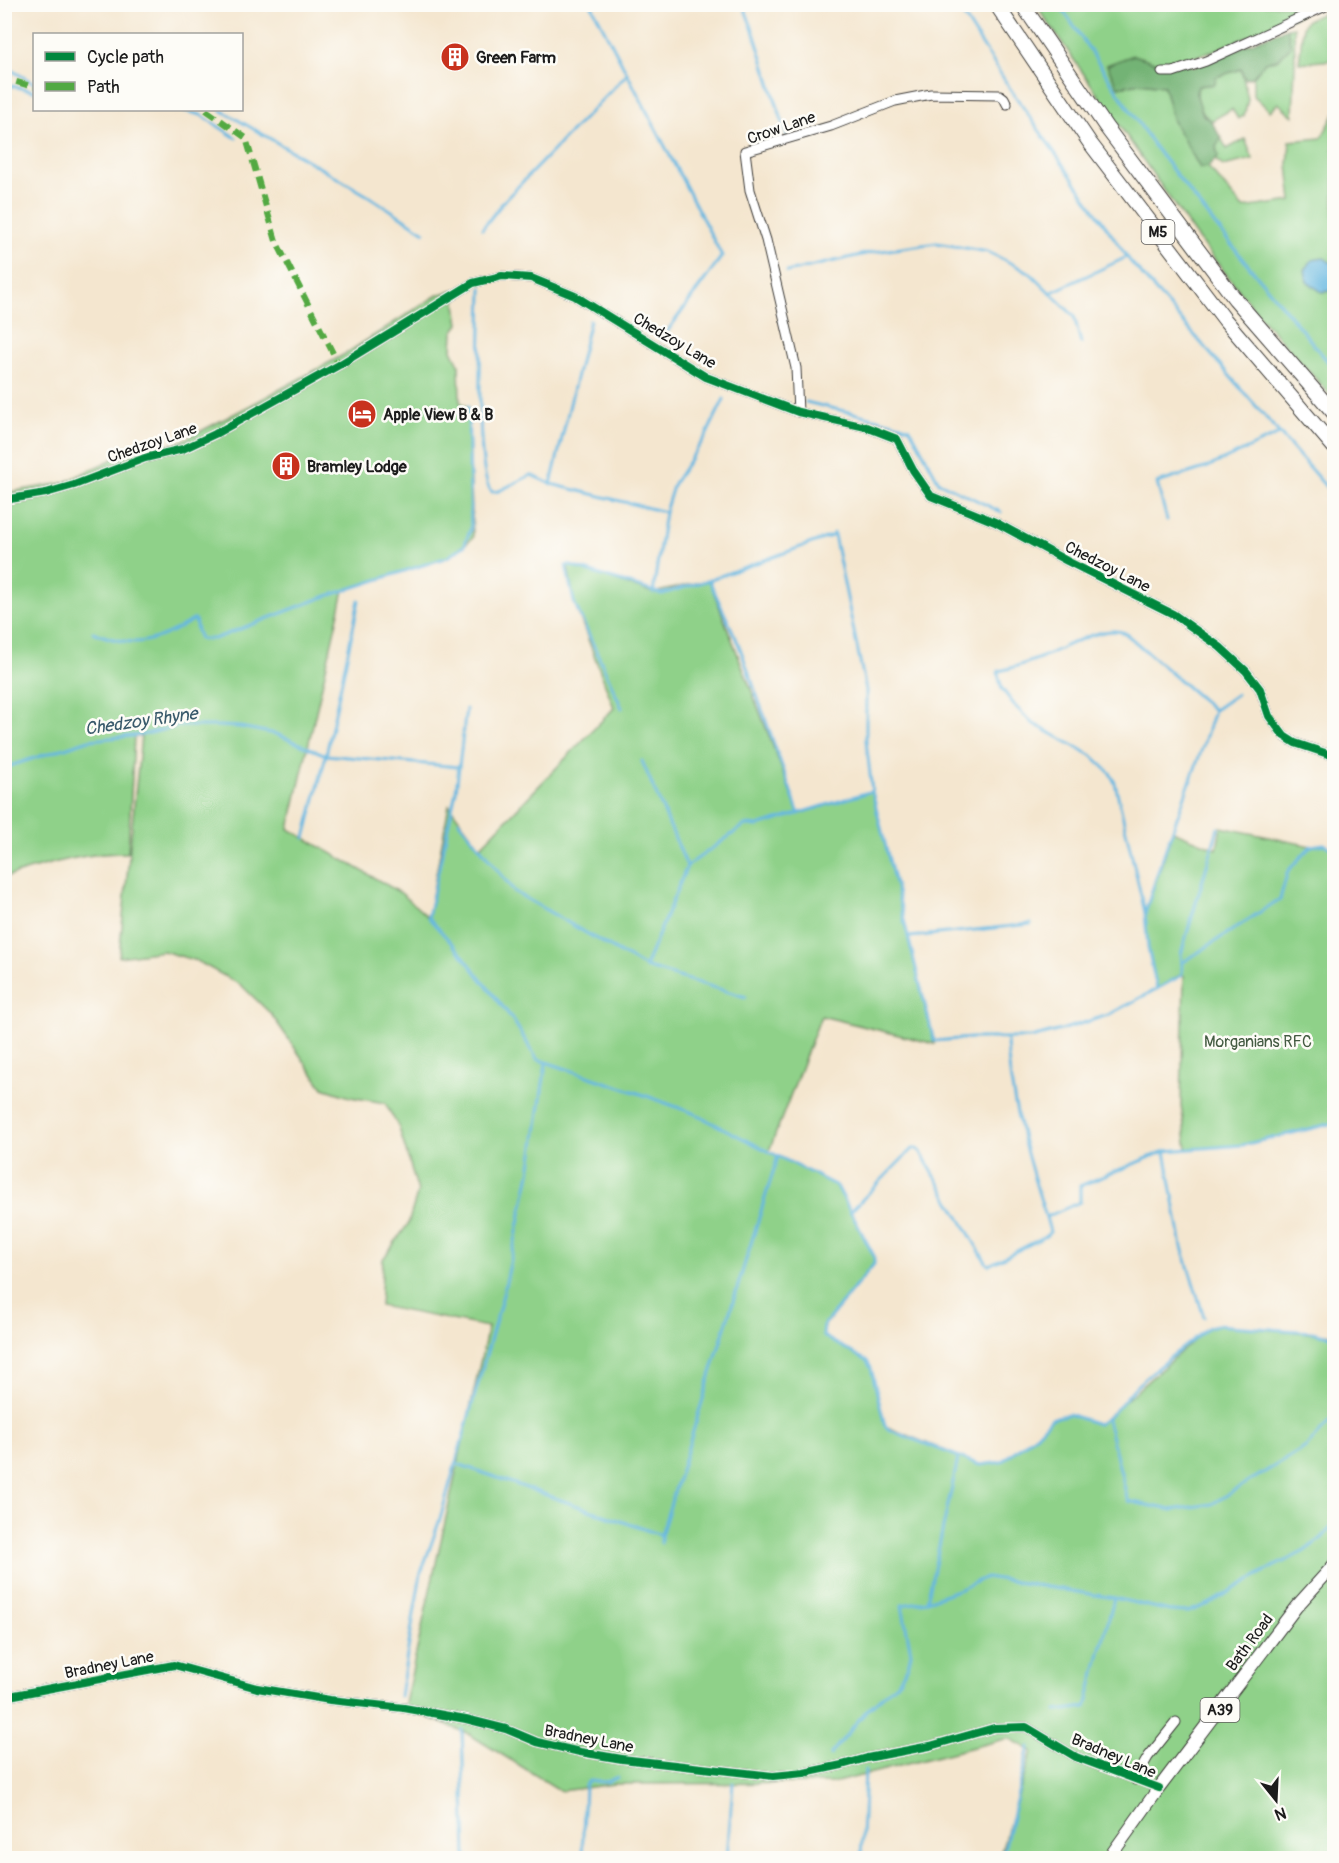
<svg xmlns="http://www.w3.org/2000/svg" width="1339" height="1863" viewBox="0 0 1339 1863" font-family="Pangolin,sans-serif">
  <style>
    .green { fill: #8fd189; stroke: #567652; stroke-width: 1.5 }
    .forest { fill: #73b375; stroke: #486848; stroke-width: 1.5 }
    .water { fill: #65b7e1; stroke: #406a7e; stroke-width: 1.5 }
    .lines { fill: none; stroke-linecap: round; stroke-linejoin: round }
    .stream { stroke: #65b7e1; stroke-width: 3 }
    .minor-casing { stroke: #3c3a37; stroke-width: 11 }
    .major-casing { stroke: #3c3a37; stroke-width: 14 }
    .highway-casing { stroke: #3c3a37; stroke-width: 16 }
    .minor { stroke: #fff; stroke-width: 9 }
    .major { stroke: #fff; stroke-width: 12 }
    .highway { stroke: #fff; stroke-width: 14 }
    .quiet { stroke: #52a943; stroke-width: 6; stroke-dasharray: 12 6; stroke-linecap: butt }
    .cycleway-casing { stroke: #fdfcf7; stroke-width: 11 }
    .cycleway { stroke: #00873e; stroke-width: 8 }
    .labels { text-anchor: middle; stroke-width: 5; stroke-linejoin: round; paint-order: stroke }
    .shield { fill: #fdfcf7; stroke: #605f5e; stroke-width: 1.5 }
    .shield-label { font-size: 15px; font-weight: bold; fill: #1c1c1c }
    .poi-label { font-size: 16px; font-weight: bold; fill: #1c1c1c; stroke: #fdfcf7; text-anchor: start }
    .street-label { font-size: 16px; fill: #1c1c1c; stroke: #fdfcf7 }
    .park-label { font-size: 16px; fill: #445b42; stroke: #fdfcf7 }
    .water-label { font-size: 18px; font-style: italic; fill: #395a6b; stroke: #fdfcf7 }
  </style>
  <rect width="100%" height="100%" fill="#fdfcf7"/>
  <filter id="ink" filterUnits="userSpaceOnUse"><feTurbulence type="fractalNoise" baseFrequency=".0167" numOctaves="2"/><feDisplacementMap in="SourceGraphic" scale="12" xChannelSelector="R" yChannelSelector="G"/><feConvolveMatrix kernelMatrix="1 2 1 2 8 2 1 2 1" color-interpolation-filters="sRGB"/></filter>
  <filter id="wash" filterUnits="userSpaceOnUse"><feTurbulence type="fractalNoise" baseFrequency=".008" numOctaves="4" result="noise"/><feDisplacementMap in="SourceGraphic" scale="24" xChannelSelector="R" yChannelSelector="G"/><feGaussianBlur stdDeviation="1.35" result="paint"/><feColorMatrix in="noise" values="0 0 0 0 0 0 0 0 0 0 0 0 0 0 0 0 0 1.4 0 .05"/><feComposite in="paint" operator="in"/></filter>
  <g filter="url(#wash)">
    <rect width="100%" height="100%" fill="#f4e6cf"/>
    <g class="green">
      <path d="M 1036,5 L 1320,5 L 1297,16 L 1213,51 L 1184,60 L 1160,64 L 1134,55 L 1107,65 L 1118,87 L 1140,83 L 1164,86 L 1173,121 L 1200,168 L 1208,167 L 1243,208 L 1292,201 L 1288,165 L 1290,141 L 1321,138 L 1334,115 L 1334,399 L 1262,319 L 1195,235 Z"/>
      <path d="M 1329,5 L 1334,7 L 1334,60 L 1299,63 L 1303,26 L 1307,20 L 1330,10 Z"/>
      <path d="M 1294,27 L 1295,63 L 1293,116 L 1278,103 L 1270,111 L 1253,95 L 1253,77 L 1287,28 Z"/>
      <path d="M 1241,69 L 1248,99 L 1244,116 L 1238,119 L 1232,109 L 1211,121 C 1200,113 1195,99 1198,86 L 1215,84 L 1216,77 Z"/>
      <path d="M 1221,138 L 1227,149 L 1245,139 L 1253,159 L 1223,166 L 1215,160 L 1218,157 L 1216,147 Z"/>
      <path d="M 454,291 L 459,324 L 453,332 L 452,350 L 459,364 L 460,402 L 468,407 L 473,538 L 448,557 L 344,590 L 289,829 L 401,893 L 428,917 L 449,805 L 480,847 L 614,708 L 574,602 L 568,565 L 653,593 L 709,580 L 799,814 L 872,791 L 935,1044 L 821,1016 L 769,1151 L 837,1186 L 874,1256 L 874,1264 L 825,1325 L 823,1336 L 867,1361 L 871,1368 L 885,1426 L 980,1465 L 1001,1462 L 1037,1434 L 1051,1419 L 1068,1414 L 1099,1424 L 1209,1327 L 1217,1325 L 1334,1335 L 1334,1858 L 999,1858 L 1032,1751 L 1009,1738 L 833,1783 L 614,1784 L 561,1791 L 467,1733 L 404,1708 L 488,1327 L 380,1306 L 383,1259 L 408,1224 L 418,1191 L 399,1128 L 385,1103 L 350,1097 L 323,1088 L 271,1014 L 241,985 L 197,961 L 163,951 L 119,957 L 141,736 L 134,737 L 128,853 C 85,852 45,865 5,877 L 5,493 L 63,483 L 115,458 L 178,443 L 253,404 L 345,354 L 439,294 Z"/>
      <path d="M 1221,827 L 1311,846 L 1324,844 L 1334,850 L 1334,1123 L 1243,1145 L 1187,1149 L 1181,1105 L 1184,976 L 1182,974 L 1157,989 L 1148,948 L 1145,913 L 1173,831 L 1217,849 Z"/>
    </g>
    <path class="forest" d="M 1287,28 L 1291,46 L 1277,60 L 1265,62 L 1253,77 L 1245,79 L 1241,69 L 1216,77 L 1215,84 L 1198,86 L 1196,93 L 1203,115 L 1211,121 L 1221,138 L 1216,147 L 1218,157 L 1208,167 L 1200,168 L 1173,121 L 1164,86 L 1140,83 L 1118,87 L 1107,65 L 1134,55 L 1160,64 L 1184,60 L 1193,67 Z"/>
    <path class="water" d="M 1324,258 L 1334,265 L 1334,288 L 1332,291 L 1322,292 L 1307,282 L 1305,270 L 1312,260 Z"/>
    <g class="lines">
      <g class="stream">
        <path d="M 591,4 L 722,256 L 661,340"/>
        <path d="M 743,4 L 754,33 L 787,136"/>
        <path d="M 956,4 L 1009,87 L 1130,261 L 1334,496"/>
        <path d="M 1059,4 L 1154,146 L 1216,226 L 1334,369"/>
        <path d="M 4,52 L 11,70 L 34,83"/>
        <path d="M 4,84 L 34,91"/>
        <path d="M 182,110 L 201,115 L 236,138"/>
        <path d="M 221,110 L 370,197 L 425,232"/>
        <path d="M 482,229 L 504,201 L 626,75"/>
        <path d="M 787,272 L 874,252 L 937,243 L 988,252 L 1029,272 L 1074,316 L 1081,343"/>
        <path d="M 482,287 C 482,320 473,474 492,492 L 499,491 L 531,475 L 551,484 L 665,512"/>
        <path d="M 1050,293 L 1127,257"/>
        <path d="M 806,402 C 841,411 876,417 910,428 L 939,482 L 1001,512"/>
        <path d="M 551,484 L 590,320"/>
        <path d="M 1167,520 L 1157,483 L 1208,467 L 1279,434"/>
        <path d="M 834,535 L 866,690 L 866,740 L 872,791 L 934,1041 L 972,1038 L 1031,1038 L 1061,1030 L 1108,1015 L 1179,977 L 1182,974 L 1182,963 L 1280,899 L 1288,871 L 1311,846 L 1324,844 L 1334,850"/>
        <path d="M 709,580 L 739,645 L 799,814"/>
        <path d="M 653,593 L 665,512 L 674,483 L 706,436 L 724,399"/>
        <path d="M 93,632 C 137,651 156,641 195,619 L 197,631 L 200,639 L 214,639 L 321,598 L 448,557 L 464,546 L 471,528 L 468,407"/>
        <path d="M 622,708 L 574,602 L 566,566 L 568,565 L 662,594 L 709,580 L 834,535 L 833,533"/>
        <path d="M 466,709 L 456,791 L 428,917 L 464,957 L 513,1020 L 537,1059 L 644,1095 L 693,1113 L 837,1186 L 874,1256 L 874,1264 L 824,1325 L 823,1336 L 867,1361 L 871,1368 L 885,1426 L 890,1430 L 980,1465 L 1001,1462 L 1037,1434 L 1051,1419 L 1068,1414 L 1098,1424 C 1119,1412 1125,1395 1142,1381 C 1163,1362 1187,1345 1209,1327 L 1217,1325 L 1312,1332 L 1334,1337"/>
        <path d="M 642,761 L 687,866"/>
        <path d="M 4,768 L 89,740 L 142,735 L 178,726 L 218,726 L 240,727 L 276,734 L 326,755 L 459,767"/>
        <path d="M 459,821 L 515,892 L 645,967 L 746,997"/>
        <path d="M 305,838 L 326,755 L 359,600"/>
        <path d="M 1145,913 L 1115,783 L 1110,773 L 1091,755 L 1032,723 L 1015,706 L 1002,689 L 998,674 L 999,671 C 1013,668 1027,663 1040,658 C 1062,649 1102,624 1125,633 L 1214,710"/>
        <path d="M 910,937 L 1031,924"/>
        <path d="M 1182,963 L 1181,954 L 1218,828"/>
        <path d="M 645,967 L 687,866 L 745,825 L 758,826 L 872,791"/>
        <path d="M 1157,989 L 1148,948 L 1145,913 L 1161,862 L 1203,746 L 1214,710 L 1237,694"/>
        <path d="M 1007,1038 C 1008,1093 1029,1164 1046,1217"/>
        <path d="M 1165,1151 L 1182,1247 L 1204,1317"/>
        <path d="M 851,1211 L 910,1151 L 915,1148 L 920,1151 L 987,1264 L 989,1265 L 1046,1236 L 1050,1232 L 1046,1217 L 1080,1202 L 1080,1186 L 1165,1151 L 1243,1145 L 1334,1123"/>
        <path d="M 1107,1419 L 1128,1501 L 1171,1510 L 1212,1504 L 1306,1447 L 1334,1417"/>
        <path d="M 455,1463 L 661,1535 L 661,1543"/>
        <path d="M 661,1535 L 778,1156"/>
        <path d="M 927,1601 L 958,1459"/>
        <path d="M 400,1696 L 421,1573 L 440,1519 L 504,1291 L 530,1173 L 546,1063"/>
        <path d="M 1057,1711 L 1086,1707 L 1114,1598"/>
        <path d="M 462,1730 L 466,1858"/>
        <path d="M 830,1755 L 867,1710 L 898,1682 L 908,1666 L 911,1653 L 902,1605 L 927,1601 L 963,1588 L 986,1577 L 1114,1598 L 1170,1611 L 1188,1612 L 1209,1604 L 1265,1571 L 1303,1552 L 1322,1538 L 1334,1524"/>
        <path d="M 582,1858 L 585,1785 L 589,1781 L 606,1782 L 618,1777"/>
        <path d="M 727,1858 L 733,1783"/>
        <path d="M 861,1858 L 865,1771"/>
        <path d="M 1002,1858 L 1029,1747"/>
      </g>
    </g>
  </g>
  <g filter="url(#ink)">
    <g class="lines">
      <g class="minor-casing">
        <g id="minor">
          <path d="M 1162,72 L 1173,72 L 1206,61 L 1330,4"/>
          <path d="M 798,412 L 796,368 L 766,240 L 750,190 L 745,151 L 831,126 L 895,101 L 931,94 L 1000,95 L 1004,98 L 1007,104"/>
          <path d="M 4,500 L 46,493 L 74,485 L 145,458 L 183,449 L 215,434 L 339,365 L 473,283 L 502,276 L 531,278 L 575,296 L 706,377 L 798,412 L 866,427 L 897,439 L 913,470 L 931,496 L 995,522 L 1067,561 L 1173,614 L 1220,647 L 1246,671 L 1260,689 L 1269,716 L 1284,736 L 1295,743 L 1334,756"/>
          <path d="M 4,1697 L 174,1665 L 257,1688 L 330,1700 L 404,1708 L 466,1719 L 506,1729 L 537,1742 L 580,1752 L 622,1759 L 773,1776 L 804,1773 L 842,1765 L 867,1758 L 930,1746 L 994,1728 L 1026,1727 L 1076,1757 L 1159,1788"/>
          <path d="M 1135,1780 L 1148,1757 L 1176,1722"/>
        </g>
      </g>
      <g class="major-casing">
        <path id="major" d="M 1109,1858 L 1159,1788 L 1296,1607 L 1334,1565"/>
      </g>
      <g class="highway-casing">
        <g id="highway">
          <path d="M 996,4 L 1090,143 L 1225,320 L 1334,447"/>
          <path d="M 1022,4 L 1106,127 L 1235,299 L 1334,413"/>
        </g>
      </g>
      <use href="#minor" class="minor"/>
      <use href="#major" class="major"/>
      <use href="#highway" class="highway"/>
      <g class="quiet">
        <path d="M 4,72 L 6,79 L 34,87"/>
        <path d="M 206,110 L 246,138 L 276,241 L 339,365"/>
      </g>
      <g class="cycleway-casing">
        <g id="cycleway">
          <path d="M 4,500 L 46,493 L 74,485 L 145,458 L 183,449 L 215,434 L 339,365 L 473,283 L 502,276 L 531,278 L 575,296 L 706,377 L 798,412 L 866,427 L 897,439 L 913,470 L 931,496 L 995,522 L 1067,561 L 1173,614 L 1220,647 L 1246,671 L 1260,689 L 1269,716 L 1284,736 L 1295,743 L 1334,756"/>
          <path d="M 4,1697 L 174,1665 L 257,1688 L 330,1700 L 404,1708 L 466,1719 L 506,1729 L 537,1742 L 580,1752 L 622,1759 L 773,1776 L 804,1773 L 842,1765 L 867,1758 L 930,1746 L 994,1728 L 1026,1727 L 1076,1757 L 1159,1788"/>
        </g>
      </g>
      <use href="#cycleway" class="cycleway"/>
    </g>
  </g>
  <defs>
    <g id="building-disc" transform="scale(1.5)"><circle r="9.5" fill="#c8321e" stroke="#fdfcf7"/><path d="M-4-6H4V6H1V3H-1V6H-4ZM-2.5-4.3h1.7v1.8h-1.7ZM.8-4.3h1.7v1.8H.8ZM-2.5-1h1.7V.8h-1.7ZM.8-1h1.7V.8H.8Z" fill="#fff"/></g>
    <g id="hotel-disc" transform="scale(1.5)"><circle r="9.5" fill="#c8321e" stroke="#fdfcf7"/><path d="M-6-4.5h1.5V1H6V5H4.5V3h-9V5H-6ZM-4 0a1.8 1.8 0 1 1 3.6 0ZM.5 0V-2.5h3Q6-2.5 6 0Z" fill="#fff"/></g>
  </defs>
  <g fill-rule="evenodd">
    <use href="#building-disc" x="455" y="57"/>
    <use href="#hotel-disc" x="362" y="414"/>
    <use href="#building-disc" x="286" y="466"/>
  </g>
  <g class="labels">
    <g class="shield">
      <rect x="1141.5" y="220" width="33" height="24" rx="4.5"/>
      <rect x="1200.5" y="1698" width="39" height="24" rx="4.5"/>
    </g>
    <g class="shield-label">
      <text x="1158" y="237">M5</text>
      <text x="1220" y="1715">A39</text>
    </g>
    <g class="poi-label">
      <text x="476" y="63">Green Farm</text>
      <text x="383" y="420">Apple View B &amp; B</text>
      <text x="307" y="472">Bramley Lodge</text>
    </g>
    <g class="street-label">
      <text transform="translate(781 127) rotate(-19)" y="6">Crow Lane</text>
      <text transform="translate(675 340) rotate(31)" y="6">Chedzoy Lane</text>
      <text transform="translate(152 442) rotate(-19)" y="6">Chedzoy Lane</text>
      <text transform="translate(1108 566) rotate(27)" y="6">Chedzoy Lane</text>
      <text transform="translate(1249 1642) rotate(-53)" y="6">Bath Road</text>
      <text transform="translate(109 1664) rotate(-11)" y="6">Bradney Lane</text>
      <text transform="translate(589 1738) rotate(11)" y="6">Bradney Lane</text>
      <text transform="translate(1114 1755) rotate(23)" y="6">Bradney Lane</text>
    </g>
    <g class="park-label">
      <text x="1258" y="1047">Morganians RFC</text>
    </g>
    <g class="water-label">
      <text transform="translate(141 721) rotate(-8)" y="6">Chedzoy Rhyne</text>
    </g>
  </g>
  <rect width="1339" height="1863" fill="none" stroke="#fdfcf7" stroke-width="24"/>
  <rect x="33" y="33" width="210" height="78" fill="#fdfcf7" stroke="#a3a29f" stroke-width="1.5"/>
  <rect x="45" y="52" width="30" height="9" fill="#00873e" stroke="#a3a29f" stroke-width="1.5"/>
  <text x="87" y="63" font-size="18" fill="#1c1c1c">Cycle path</text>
  <rect x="45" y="82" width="30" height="9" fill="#52a943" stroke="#a3a29f" stroke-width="1.5"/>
  <text x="87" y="93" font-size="18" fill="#1c1c1c">Path</text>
  <g transform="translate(1276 1800) rotate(162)" stroke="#fdfcf7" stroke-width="4.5" paint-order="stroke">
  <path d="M0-4.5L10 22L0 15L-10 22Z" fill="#1c1c1c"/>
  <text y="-9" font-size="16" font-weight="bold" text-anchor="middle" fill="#1c1c1c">N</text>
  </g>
</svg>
